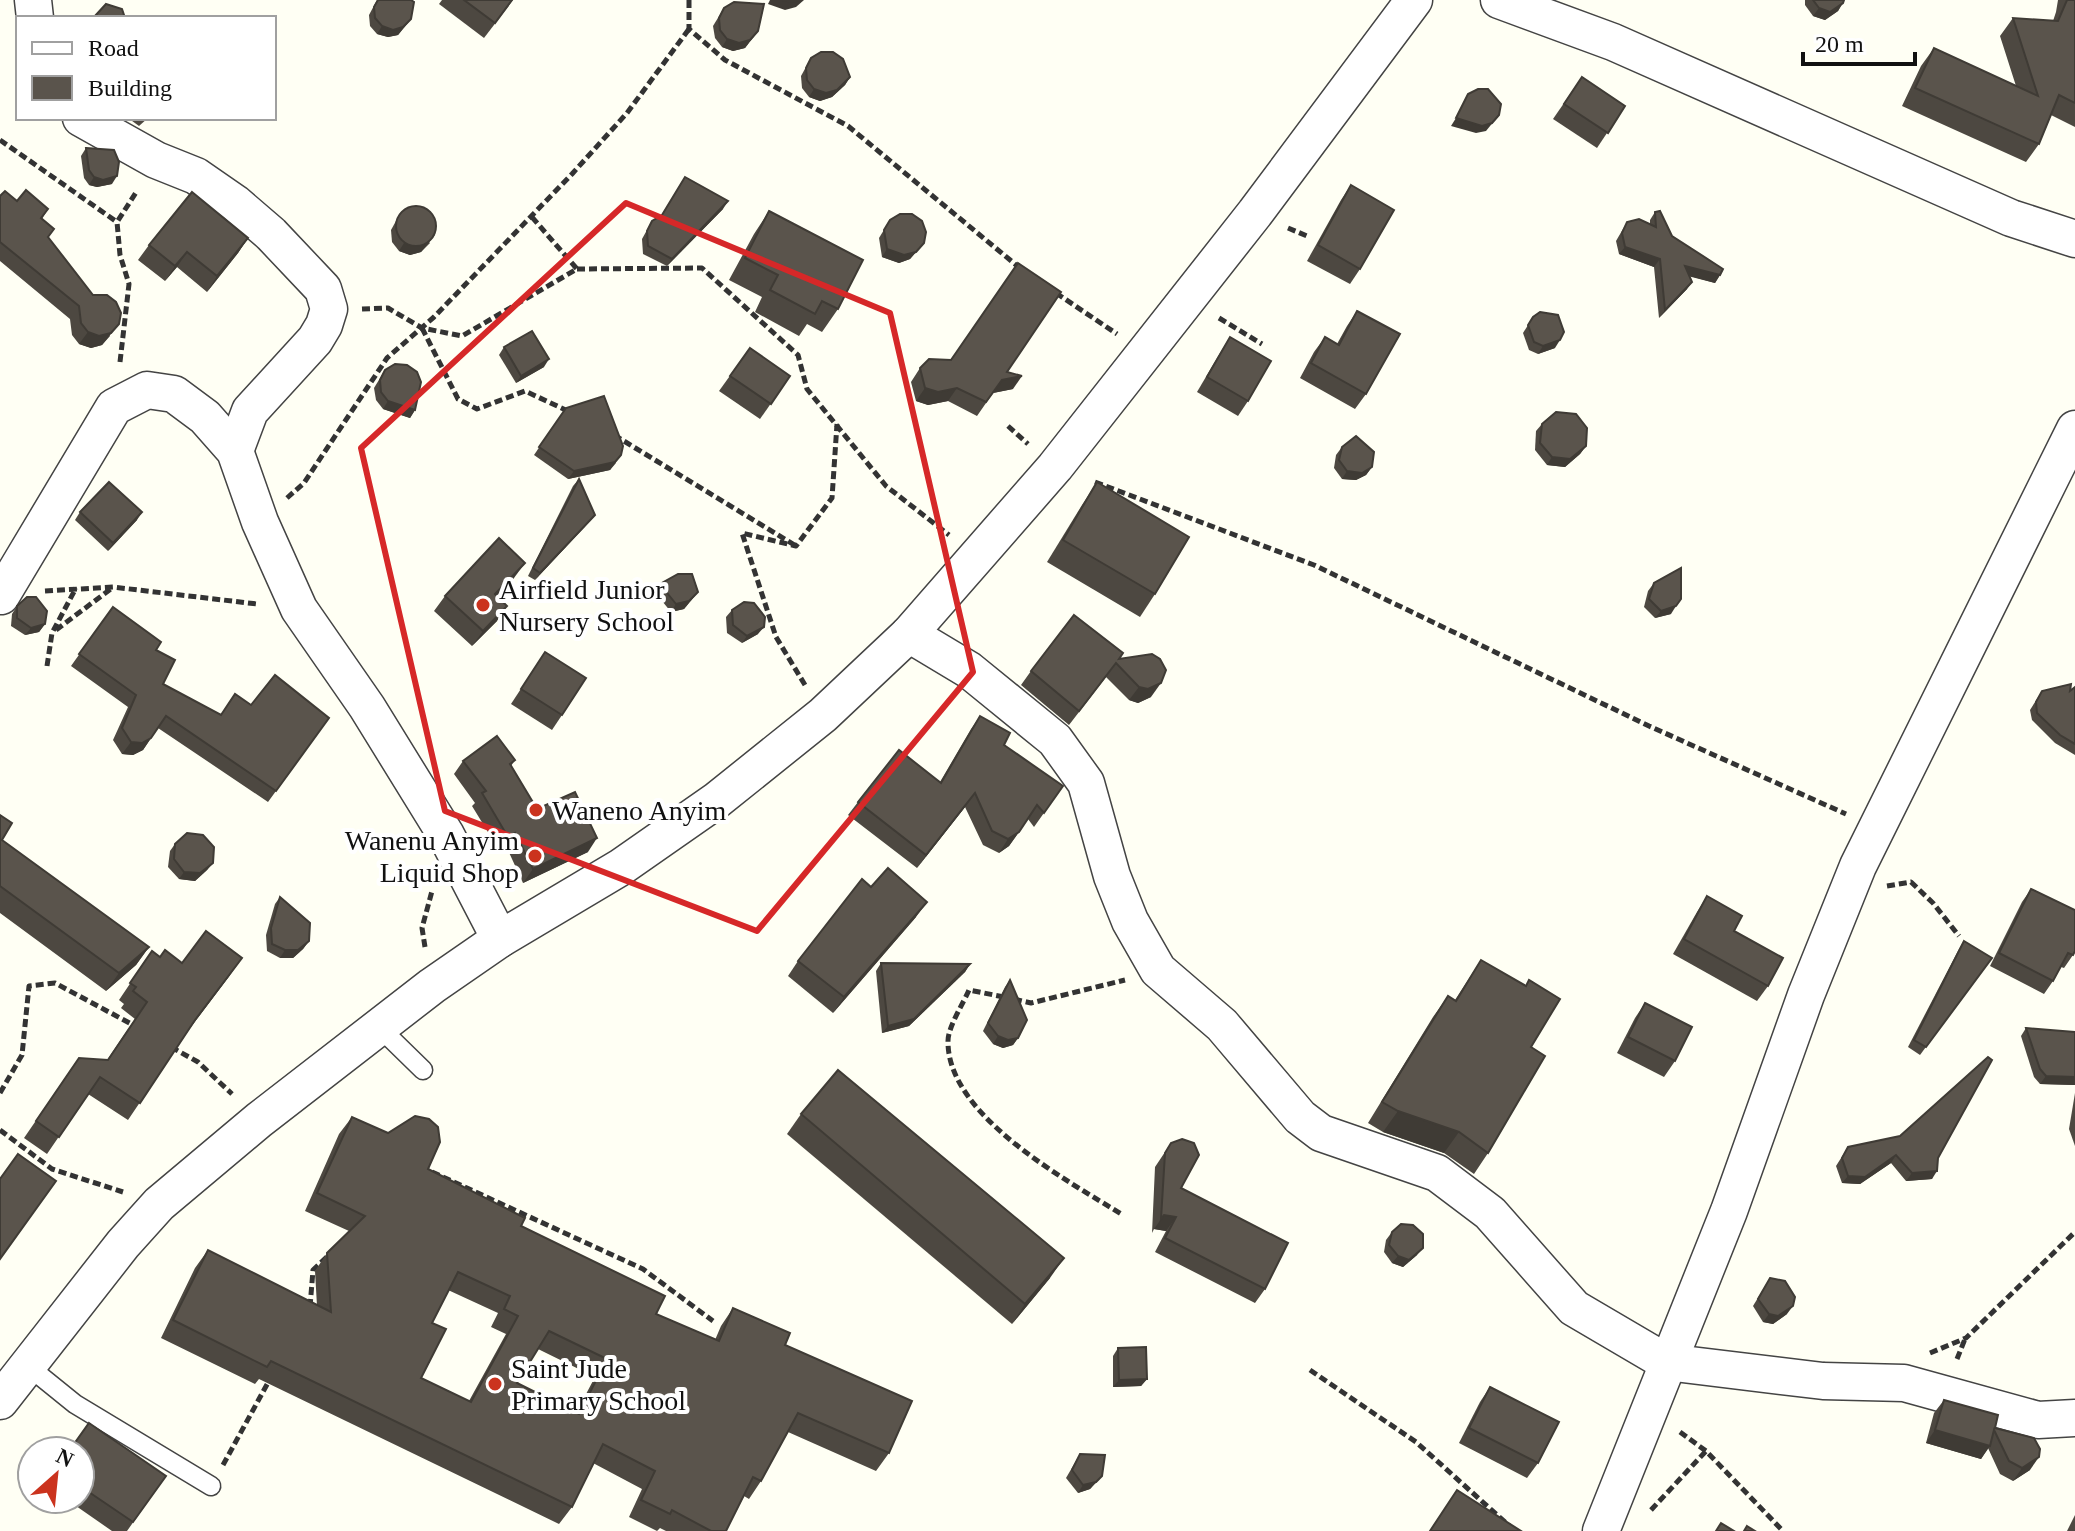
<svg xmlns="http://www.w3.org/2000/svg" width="2075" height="1531" viewBox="0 0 2075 1531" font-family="'Times New Roman',serif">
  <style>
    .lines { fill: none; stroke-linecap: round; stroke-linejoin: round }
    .service-casing { stroke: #444; stroke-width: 21 }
    .minor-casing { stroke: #444; stroke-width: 39 }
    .path { stroke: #333; stroke-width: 5; stroke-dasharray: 8 4; stroke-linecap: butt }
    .service { stroke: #fff; stroke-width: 18 }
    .minor { stroke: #fff; stroke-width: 36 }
    .wall { fill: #4d4841; fill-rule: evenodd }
    .shaded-wall { fill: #3f3b35 }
    .building { fill: #5a544c; stroke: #3f3b35; stroke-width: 2; fill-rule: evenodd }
    .marked { fill: none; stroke: #d62828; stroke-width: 6; stroke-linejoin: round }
    .poi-dot { fill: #cb331e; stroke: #fff; stroke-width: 3 }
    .labels { text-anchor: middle; stroke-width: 8; stroke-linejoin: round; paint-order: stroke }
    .poi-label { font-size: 28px; fill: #111; stroke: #fff; text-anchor: start }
  </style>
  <rect width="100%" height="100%" fill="#fffff4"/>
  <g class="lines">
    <g class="service-casing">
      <g id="service">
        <path d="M 380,1028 L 423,1070"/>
        <path d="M 28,1366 L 75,1404 L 211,1486"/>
      </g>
    </g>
    <g class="minor-casing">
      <g id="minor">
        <path d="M 33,0 L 35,18"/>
        <path d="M 1499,0 L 1613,42 L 2011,218 L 2075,239"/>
        <path d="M 81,118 L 156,160 L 196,176 L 235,203 L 271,234 L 323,289 L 329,309 L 324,325 L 315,340 L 250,411 L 235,451"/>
        <path d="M 1,596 L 114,407 L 147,390 L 174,394 L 205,417 L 235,451 L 260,522 L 299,609 L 367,707 L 446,835 L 500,939"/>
        <path d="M 909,634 L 969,670 L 1055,740 L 1086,783 L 1112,876 L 1130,921 L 1158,970 L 1222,1025 L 1300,1117 L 1321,1133 L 1437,1173 L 1490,1213 L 1574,1308 L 1666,1362 L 1823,1381 L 1904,1383 L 2038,1420 L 2075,1418"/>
        <path d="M 0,1401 L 123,1244 L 159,1204 L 259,1120 L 432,986 L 500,939 L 621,867 L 717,800 L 823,715 L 909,634 L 1055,467 L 1255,213 L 1414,0"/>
        <path d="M 1601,1531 L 1729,1211 L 1806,995 L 1858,866 L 2075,429"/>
      </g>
    </g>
    <g class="path">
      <path d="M 689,0 L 689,29 L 725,60 L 848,126 L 1021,269"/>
      <path d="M 0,140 L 117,222"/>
      <path d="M 1288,228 L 1307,236"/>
      <path d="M 577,269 L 702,268 L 798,355 L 807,389 L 886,486 L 949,535"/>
      <path d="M 1056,293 L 1117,334"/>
      <path d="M 362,309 L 388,308 L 422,328 L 462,336 L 577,269 L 531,216"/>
      <path d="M 1219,318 L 1262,344"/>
      <path d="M 422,328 L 458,399 L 477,409 L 525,391 L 570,412"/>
      <path d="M 120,362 L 129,284 L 120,255 L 117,222 L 137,191"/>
      <path d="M 1008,426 L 1028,444"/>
      <path d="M 614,435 L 796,546"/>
      <path d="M 1095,482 L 1314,565 L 1649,726 L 1846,814"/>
      <path d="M 287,498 L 304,483 L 387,358 L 434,317 L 572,174 L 627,113 L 689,29"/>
      <path d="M 45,591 L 113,587 L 257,604"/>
      <path d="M 56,630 L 112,588"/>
      <path d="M 47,666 L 52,633 L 76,588"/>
      <path d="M 805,685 L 776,637 L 742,533 L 796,546 L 832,498 L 837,424"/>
      <path d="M 1887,886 L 1911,882 L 1933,903 L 1959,936"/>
      <path d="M 425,947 L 422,928 L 432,891"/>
      <path d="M 1004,997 L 969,990 C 963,1004 948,1027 948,1041 C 947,1116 1068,1181 1123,1215"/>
      <path d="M 1014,999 L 1031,1003 L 1125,980"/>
      <path d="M 171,1047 L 198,1062 L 232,1094"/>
      <path d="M 0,1093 L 22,1055 L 29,986 L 55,983 L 135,1026"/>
      <path d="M 0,1130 L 52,1169 L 123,1192"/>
      <path d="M 432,1172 L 643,1269 L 713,1321"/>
      <path d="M 310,1307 L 313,1270 L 333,1251"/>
      <path d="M 1930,1353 L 1966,1338 L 2075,1232"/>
      <path d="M 1957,1359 L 1965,1339"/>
      <path d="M 1310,1370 L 1416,1442 L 1515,1531"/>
      <path d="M 1680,1432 L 1706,1451 L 1783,1531"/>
      <path d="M 223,1465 L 270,1379"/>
      <path d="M 1651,1510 L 1706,1451"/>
    </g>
    <use href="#service" class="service"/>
    <use href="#minor" class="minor"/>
  </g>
  <g class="wall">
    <path d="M 377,0 L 411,19 L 398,35 L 388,37 L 377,34 L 370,26 L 369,15 Z"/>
    <path d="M 442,0 L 513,0 L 484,38 L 439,4 Z"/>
    <path d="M 1805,0 L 1844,0 L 1838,11 L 1825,20 L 1813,16 L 1805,5 Z"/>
    <path d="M 2058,0 L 2075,0 L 2075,127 L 2051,115 L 2039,144 L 2026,162 L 1902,106 L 1921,66 L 1934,48 L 2016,86 L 2000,36 L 2013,18 L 2053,21 L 2056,12 Z"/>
    <path d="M 724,8 L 758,31 L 745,48 L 733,51 L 722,47 L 715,38 L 713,26 Z"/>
    <path d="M 811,58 L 850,77 L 845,85 L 832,97 L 820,101 L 809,97 L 802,88 L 801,76 Z"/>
    <path d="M 1582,77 L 1625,106 L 1597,148 L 1553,119 Z"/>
    <path d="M 128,118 L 148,118 L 139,126 Z"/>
    <path d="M 86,148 L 112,184 L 97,187 L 89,185 L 84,178 L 81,156 Z"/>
    <path d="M 685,177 L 723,209 L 667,266 L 643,254 L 642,239 L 652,221 L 661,216 Z"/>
    <path d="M 1351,185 L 1360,269 L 1350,284 L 1307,261 L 1341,200 Z"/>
    <path d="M 0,196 L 48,209 L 42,219 L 48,238 L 110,336 L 102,345 L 91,348 L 79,344 L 72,335 L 70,319 L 0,261 Z"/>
    <path d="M 769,211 L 838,309 L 822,332 L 807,324 L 799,336 L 755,312 L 762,297 L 729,280 L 754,234 Z"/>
    <path d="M 401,212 L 430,243 L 421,252 L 410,255 L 399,251 L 392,242 L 391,230 Z"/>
    <path d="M 1655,212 L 1672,236 L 1720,275 L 1715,283 L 1690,276 L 1687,289 L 1659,318 L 1654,267 L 1619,254 L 1616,241 L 1627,222 L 1650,224 L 1650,220 Z"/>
    <path d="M 890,220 L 924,243 L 910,259 L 899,263 L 882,257 L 879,238 Z"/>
    <path d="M 248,238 L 238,253 L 207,292 L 177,267 L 165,281 L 138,260 L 149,245 Z"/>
    <path d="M 1357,311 L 1366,394 L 1355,409 L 1300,378 L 1314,352 L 1325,337 L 1337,344 L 1347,326 Z"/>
    <path d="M 1533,317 L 1555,348 L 1538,354 L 1529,350 L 1523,333 Z"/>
    <path d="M 1230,337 L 1248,401 L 1238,416 L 1197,392 L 1220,353 Z"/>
    <path d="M 504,347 L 544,367 L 516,383 L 499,355 Z"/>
    <path d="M 750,348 L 790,376 L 760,419 L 719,391 Z"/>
    <path d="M 920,368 L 1007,372 L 1013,389 L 993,393 L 977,416 L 948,401 L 928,405 L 916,401 L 911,382 Z"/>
    <path d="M 385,370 L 415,410 L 410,418 L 383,409 L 376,400 L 374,388 Z"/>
    <path d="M 566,408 L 616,463 L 610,470 L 568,479 L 534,455 Z"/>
    <path d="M 1542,424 L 1586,446 L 1580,454 L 1565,467 L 1547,465 L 1535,450 L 1536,431 Z"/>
    <path d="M 1342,447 L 1372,467 L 1366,475 L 1356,480 L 1342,479 L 1334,468 L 1336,455 Z"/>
    <path d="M 579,479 L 595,515 L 589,522 L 535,580 L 528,576 L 573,486 Z"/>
    <path d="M 1097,482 L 1155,594 L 1140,617 L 1047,562 L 1082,505 Z"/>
    <path d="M 80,512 L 137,520 L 108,551 L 75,520 Z"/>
    <path d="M 514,578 L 497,596 L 497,621 L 472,646 L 434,611 L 445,596 Z"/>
    <path d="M 1654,583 L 1671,614 L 1655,618 L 1644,607 L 1648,591 Z"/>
    <path d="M 660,584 L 698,592 L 684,609 L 671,612 L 654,591 Z"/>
    <path d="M 17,606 L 45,624 L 39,632 L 25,635 L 11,626 L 12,614 Z"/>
    <path d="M 113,607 L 156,650 L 163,684 L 220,714 L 251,705 L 329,718 L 268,802 L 158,728 L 143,750 L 133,755 L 122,754 L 113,740 L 128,707 L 71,666 Z"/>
    <path d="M 732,610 L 758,634 L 742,643 L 727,633 L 726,617 Z"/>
    <path d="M 545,652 L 562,715 L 552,730 L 511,704 Z"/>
    <path d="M 1119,659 L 1151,697 L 1138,703 L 1129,700 L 1106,677 L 1069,725 L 1021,685 L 1031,671 Z"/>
    <path d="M 2075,687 L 2075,755 L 2055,743 L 2032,720 L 2030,710 L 2042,691 L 2070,691 Z"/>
    <path d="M 980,716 L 1004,745 L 1063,786 L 1034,827 L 1028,819 L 1009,846 L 999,853 L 983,845 L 965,807 L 917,868 L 848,815 L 858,802 L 940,782 L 971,729 Z"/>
    <path d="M 515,760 L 511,766 L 537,809 L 588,852 L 523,883 L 506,846 L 499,850 L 472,806 L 475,803 L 454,774 L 463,761 Z"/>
    <path d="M 0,815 L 2,840 L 149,947 L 136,965 L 106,991 L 0,913 Z"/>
    <path d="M 175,844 L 213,863 L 207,870 L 195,881 L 179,879 L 168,867 L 170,851 Z"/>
    <path d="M 871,887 L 916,917 L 833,1013 L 788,976 L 798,961 Z"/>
    <path d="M 2031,889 L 2073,955 L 2064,968 L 2061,967 L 2053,981 L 2044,994 L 1990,966 L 2022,902 Z"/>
    <path d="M 1707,896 L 1734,931 L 1768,986 L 1757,1001 L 1673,954 L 1697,912 Z"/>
    <path d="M 280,897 L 309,941 L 303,949 L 293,958 L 280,958 L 267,951 L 266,935 L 275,904 Z"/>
    <path d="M 1964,941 L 1992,958 L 1920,1055 L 1908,1047 L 1959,949 Z"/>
    <path d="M 152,951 L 160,957 L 230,975 L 188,1031 L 128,1120 L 88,1094 L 47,1154 L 24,1138 L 79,1058 L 107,1060 L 135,1019 L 121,1008 L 124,1004 L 119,1000 Z"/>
    <path d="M 1481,960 L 1531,1047 L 1488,1153 L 1474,1174 L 1444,1153 L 1383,1132 L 1368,1123 L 1433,1017 L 1448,996 L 1455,1000 Z"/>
    <path d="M 881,963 L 970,964 L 965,972 L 909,1026 L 882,1033 L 876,971 Z"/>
    <path d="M 1010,980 L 1018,1038 L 1013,1045 L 1003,1048 L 993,1044 L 983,1031 L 1005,987 Z"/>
    <path d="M 1645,1003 L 1675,1061 L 1664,1077 L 1617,1053 L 1635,1018 Z"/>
    <path d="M 2026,1028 L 2075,1085 L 2040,1084 L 2034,1077 L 2021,1036 Z"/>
    <path d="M 2075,1093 L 2075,1146 L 2069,1129 Z"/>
    <path d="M 801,1114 L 1050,1278 L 1012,1324 L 787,1134 Z"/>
    <path d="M 352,1117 L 428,1169 L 521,1226 L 656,1314 L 715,1340 L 721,1326 L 733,1308 L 785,1345 L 889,1453 L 876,1471 L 788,1432 L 761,1481 L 749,1499 L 744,1496 L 726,1531 L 666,1531 L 660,1528 L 657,1531 L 629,1517 L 642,1489 L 593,1463 L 572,1507 L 559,1524 L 259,1379 L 255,1384 L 161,1338 L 195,1268 L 208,1250 L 317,1306 L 315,1271 L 327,1253 L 349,1231 L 305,1211 L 339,1134 ZM 448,1290 L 498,1313 L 491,1327 L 506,1334 L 469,1401 L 421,1378 L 432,1323 ZM 538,1349 L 595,1377 L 576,1413 L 517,1383 Z"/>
    <path d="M 1171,1143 L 1181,1188 L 1265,1289 L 1255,1303 L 1155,1252 L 1166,1231 L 1154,1229 L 1152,1233 L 1155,1167 Z"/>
    <path d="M 1848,1147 L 1938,1158 L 1932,1179 L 1906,1181 L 1891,1163 L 1860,1184 L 1842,1183 L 1836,1166 Z"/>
    <path d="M 1392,1232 L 1417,1255 L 1403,1267 L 1392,1263 L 1384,1252 L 1386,1240 Z"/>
    <path d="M 1770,1278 L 1787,1314 L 1773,1324 L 1763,1322 L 1753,1306 Z"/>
    <path d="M 1118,1348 L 1147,1379 L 1141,1386 L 1113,1387 L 1113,1356 Z"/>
    <path d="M 1490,1387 L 1538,1463 L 1527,1478 L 1459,1443 L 1480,1402 Z"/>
    <path d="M 1944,1400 L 1995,1428 L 2030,1470 L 2013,1481 L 2000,1474 L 1988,1448 L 1981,1459 L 1926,1443 L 1934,1413 Z"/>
    <path d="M 80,1451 L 166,1476 L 127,1531 L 112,1531 L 66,1499 L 80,1499 Z"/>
    <path d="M 1080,1454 L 1102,1476 L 1090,1489 L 1078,1493 L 1066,1478 Z"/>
    <path d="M 2075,1515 L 2075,1531 L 2067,1531 Z"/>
  </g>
  <g class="shaded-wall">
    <path d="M 770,0 L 804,0 L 796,7 L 785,10 L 768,4 Z"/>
    <path d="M 1843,3 L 1838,11 L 1825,20 L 1813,16 L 1819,8 Z"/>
    <path d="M 411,19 L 398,35 L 388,37 L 377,34 L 382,26 Z"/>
    <path d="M 758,31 L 745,48 L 733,51 L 722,47 L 727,39 Z"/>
    <path d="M 850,77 L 845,85 L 832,97 L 820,101 L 809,97 L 814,89 Z"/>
    <path d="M 1499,115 L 1486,131 L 1476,133 L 1451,126 L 1456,118 Z"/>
    <path d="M 117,176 L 112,184 L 97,187 L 89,185 L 94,177 Z"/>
    <path d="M 728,201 L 723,209 L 667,266 L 672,259 Z"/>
    <path d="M 435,235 L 421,252 L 410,255 L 399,251 L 404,243 Z"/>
    <path d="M 248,238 L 238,253 L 207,292 L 217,276 Z"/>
    <path d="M 924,243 L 910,259 L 899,263 L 882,257 L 887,249 Z"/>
    <path d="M 1625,247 L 1660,259 L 1654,267 L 1619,254 Z"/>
    <path d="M 187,252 L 177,267 L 165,281 L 175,266 Z"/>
    <path d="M 1685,266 L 1720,275 L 1715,283 L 1680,274 Z"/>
    <path d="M 1692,282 L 1687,289 L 1659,318 L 1665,310 Z"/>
    <path d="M 119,324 L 102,345 L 91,348 L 79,344 L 88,332 Z"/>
    <path d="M 1560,340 L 1555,348 L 1538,354 L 1543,346 Z"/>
    <path d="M 549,359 L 544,367 L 516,383 L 521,376 Z"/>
    <path d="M 1022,376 L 1013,389 L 993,393 L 1002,380 Z"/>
    <path d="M 925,388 L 957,388 L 948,401 L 928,405 L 916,401 Z"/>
    <path d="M 388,401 L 415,410 L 410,418 L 383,409 Z"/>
    <path d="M 1586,446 L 1580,454 L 1565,467 L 1547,465 L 1552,457 Z"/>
    <path d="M 621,455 L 610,470 L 568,479 L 574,471 Z"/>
    <path d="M 1372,467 L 1366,475 L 1356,480 L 1342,479 L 1347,471 Z"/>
    <path d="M 142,512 L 137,520 L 108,551 L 113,543 Z"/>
    <path d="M 595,515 L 589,522 L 535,580 L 540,573 Z"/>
    <path d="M 525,563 L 514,578 L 484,609 L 495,594 Z"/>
    <path d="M 698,592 L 684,609 L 671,612 L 676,604 Z"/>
    <path d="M 507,606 L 497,621 L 472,646 L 483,631 Z"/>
    <path d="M 1676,606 L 1671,614 L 1655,618 L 1661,611 Z"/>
    <path d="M 45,624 L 39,632 L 25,635 L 31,628 Z"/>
    <path d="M 764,627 L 758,634 L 742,643 L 747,636 Z"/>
    <path d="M 1161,683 L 1151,697 L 1138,703 L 1129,700 L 1139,687 Z"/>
    <path d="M 151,738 L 143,750 L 133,755 L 122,754 L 131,742 Z"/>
    <path d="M 975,793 L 965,807 L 917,868 L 926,855 Z"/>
    <path d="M 1019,832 L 1009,846 L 999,853 L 1008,839 Z"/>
    <path d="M 515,833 L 506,846 L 499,850 L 508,837 Z"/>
    <path d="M 597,838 L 588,852 L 523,883 L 533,869 Z"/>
    <path d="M 213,863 L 207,870 L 195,881 L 179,879 L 184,872 Z"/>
    <path d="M 927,902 L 916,917 L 833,1013 L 844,997 Z"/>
    <path d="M 309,941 L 303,949 L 293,958 L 280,958 L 285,950 Z"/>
    <path d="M 149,947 L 136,965 L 106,991 L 119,973 Z"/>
    <path d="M 242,958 L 230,975 L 183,1037 L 195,1020 Z"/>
    <path d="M 970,964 L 965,972 L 909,1026 L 882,1033 L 888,1026 Z"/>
    <path d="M 998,1036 L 1018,1038 L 1013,1045 L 1003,1048 L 993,1044 Z"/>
    <path d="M 2046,1076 L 2075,1077 L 2075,1085 L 2040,1084 Z"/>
    <path d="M 1398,1111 L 1459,1132 L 1444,1153 L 1383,1132 Z"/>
    <path d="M 1896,1155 L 1891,1163 L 1860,1184 L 1842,1183 L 1848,1176 Z"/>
    <path d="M 1937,1171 L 1932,1179 L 1906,1181 L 1912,1173 Z"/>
    <path d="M 1164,1215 L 1176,1217 L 1166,1231 L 1154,1229 Z"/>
    <path d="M 1423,1248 L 1417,1255 L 1403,1267 L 1392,1263 L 1398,1256 Z"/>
    <path d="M 1064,1258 L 1050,1278 L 1012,1324 L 1025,1304 Z"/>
    <path d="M 1793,1306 L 1787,1314 L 1773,1324 L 1763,1322 L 1769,1314 Z"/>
    <path d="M 1147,1379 L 1141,1386 L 1113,1387 L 1119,1380 Z"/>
    <path d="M 1935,1430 L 1990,1446 L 1981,1459 L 1926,1443 Z"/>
    <path d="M 2039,1457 L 2030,1470 L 2013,1481 L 2022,1468 Z"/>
    <path d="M 1102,1476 L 1090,1489 L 1078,1493 L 1083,1485 Z"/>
  </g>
  <g class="building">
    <path d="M 378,0 L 411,0 L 414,2 L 411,19 L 403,27 L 393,30 L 382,26 L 375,18 L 374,7 Z"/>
    <path d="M 464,0 L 512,0 L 495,23 Z"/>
    <path d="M 783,0 L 801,0 L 791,2 Z"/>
    <path d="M 1813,0 L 1844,0 L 1843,3 L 1830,12 L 1819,8 Z"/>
    <path d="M 2067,0 L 2075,0 L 2075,103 L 2059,95 L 2039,144 L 1915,88 L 1934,48 L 2038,96 L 2013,18 L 2058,21 Z"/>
    <path d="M 734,2 L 764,4 L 758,31 L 750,40 L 739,43 L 727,39 L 720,30 L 719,18 L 724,8 Z"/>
    <path d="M 106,4 L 122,9 L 125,18 L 95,18 L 95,16 Z"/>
    <path d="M 821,52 L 833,52 L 843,59 L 850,77 L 837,90 L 826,93 L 814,89 L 807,80 L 806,68 L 811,58 Z"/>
    <path d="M 1582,77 L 1625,106 L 1608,133 L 1564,104 Z"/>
    <path d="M 1478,89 L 1488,89 L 1501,104 L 1499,115 L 1492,123 L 1482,126 L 1456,118 L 1468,94 Z"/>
    <path d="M 86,148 L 114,150 L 119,162 L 117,176 L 103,180 L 94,177 L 89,170 Z"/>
    <path d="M 685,177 L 728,201 L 672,259 L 648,246 L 647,231 L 652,221 L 662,215 Z"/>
    <path d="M 1351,185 L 1394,210 L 1360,269 L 1318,245 Z"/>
    <path d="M 26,190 L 48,209 L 41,218 L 54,229 L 48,237 L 93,295 L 107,295 L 116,302 L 121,313 L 119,324 L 111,333 L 99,336 L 88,332 L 81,323 L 79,306 L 0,242 L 0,196 L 5,191 L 17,201 Z"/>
    <path d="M 192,192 L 248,238 L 217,276 L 187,252 L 175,266 L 149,245 Z"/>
    <circle cx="416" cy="226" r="20"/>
    <path d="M 769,211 L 863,260 L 838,309 L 822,301 L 815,314 L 770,290 L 778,275 L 745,258 Z"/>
    <path d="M 1660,211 L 1672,236 L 1723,269 L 1720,275 L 1685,266 L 1692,282 L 1665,310 L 1660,259 L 1625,247 L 1622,233 L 1627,222 L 1639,219 L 1656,227 L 1655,212 Z"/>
    <path d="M 900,214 L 912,214 L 922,221 L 926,232 L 924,243 L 916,252 L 904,255 L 887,249 L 884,230 L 890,220 Z"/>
    <path d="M 1018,263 L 1061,292 L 1007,372 L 1022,376 L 1002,380 L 986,402 L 957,388 L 938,392 L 925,388 L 920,368 L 929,359 L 951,360 Z"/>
    <path d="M 1357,311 L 1400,334 L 1366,394 L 1311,363 L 1325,337 L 1339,345 Z"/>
    <path d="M 1540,312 L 1558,315 L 1564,332 L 1560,340 L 1543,346 L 1534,342 L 1528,325 L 1533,317 Z"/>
    <path d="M 532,331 L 549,359 L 521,376 L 504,347 Z"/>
    <path d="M 1230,337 L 1271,361 L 1248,401 L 1207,377 Z"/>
    <path d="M 750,348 L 790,376 L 771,404 L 730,376 Z"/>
    <path d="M 395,364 L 407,365 L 417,372 L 421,382 L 415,410 L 388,401 L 381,392 L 380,380 L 385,370 Z"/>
    <path d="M 604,396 L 623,446 L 621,455 L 615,462 L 574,471 L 539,447 L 566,408 Z"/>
    <path d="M 1556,412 L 1576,414 L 1587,428 L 1586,446 L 1570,459 L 1552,457 L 1540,443 L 1542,424 Z"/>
    <path d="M 1356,436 L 1374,452 L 1372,467 L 1362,473 L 1347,471 L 1339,460 L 1342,447 Z"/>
    <path d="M 579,479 L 595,515 L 540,573 L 533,568 Z"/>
    <path d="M 109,482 L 142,512 L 113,543 L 80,512 Z"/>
    <path d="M 1097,482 L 1189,537 L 1155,594 L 1063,540 Z"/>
    <path d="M 499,538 L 525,563 L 495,594 L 507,606 L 483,631 L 445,596 Z"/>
    <path d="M 1681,568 L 1681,599 L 1676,606 L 1661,611 L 1649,599 L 1654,583 Z"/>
    <path d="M 678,574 L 692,574 L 698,592 L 689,601 L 676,604 L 660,584 Z"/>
    <path d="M 27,597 L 36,597 L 47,611 L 45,624 L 31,628 L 17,618 L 17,606 Z"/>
    <path d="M 744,602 L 754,603 L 765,617 L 764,627 L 747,636 L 733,625 L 732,610 Z"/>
    <path d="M 113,607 L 161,642 L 156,650 L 175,660 L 163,684 L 221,715 L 235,694 L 251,705 L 275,675 L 329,718 L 276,791 L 166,716 L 151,738 L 142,743 L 131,742 L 122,728 L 136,695 L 79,654 Z"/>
    <path d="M 1074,615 L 1123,653 L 1119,659 L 1152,654 L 1160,659 L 1166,670 L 1161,683 L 1148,689 L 1139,687 L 1116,663 L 1079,711 L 1031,671 Z"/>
    <path d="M 545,652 L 586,678 L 562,715 L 521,689 Z"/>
    <path d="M 2071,684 L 2070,691 L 2075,687 L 2075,744 L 2060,735 L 2037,713 L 2036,702 L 2042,691 Z"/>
    <path d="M 980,716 L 1010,733 L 1004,745 L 1063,786 L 1044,813 L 1037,805 L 1019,832 L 1008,839 L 992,831 L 975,793 L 926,855 L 858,802 L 899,750 L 941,783 Z"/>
    <path d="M 497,736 L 515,760 L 510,764 L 537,809 L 575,792 L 597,838 L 533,869 L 515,833 L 508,837 L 482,793 L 486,791 L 463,761 Z"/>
    <path d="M 0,815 L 12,823 L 2,840 L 149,947 L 119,973 L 0,886 Z"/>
    <path d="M 187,833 L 203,835 L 214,847 L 213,863 L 200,873 L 184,872 L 174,859 L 175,844 Z"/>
    <path d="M 888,868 L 927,902 L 844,997 L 798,961 L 862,879 L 871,887 Z"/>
    <path d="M 2031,889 L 2075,910 L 2075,951 L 2073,955 L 2068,953 L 2053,981 L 1999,953 Z"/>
    <path d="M 1707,896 L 1742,916 L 1734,931 L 1783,958 L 1768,986 L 1684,939 Z"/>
    <path d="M 280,897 L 310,923 L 309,941 L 298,950 L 285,950 L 272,944 L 271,928 Z"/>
    <path d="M 206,931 L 242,958 L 195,1020 L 140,1103 L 100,1077 L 59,1137 L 36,1121 L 79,1058 L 108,1060 L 147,1002 L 133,991 L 136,987 L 130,983 L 152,951 L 160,957 L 165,950 L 182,963 Z"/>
    <path d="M 1964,941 L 1992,958 L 1926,1047 L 1914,1040 Z"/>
    <path d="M 1481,960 L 1526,986 L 1529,980 L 1560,999 L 1531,1047 L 1545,1056 L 1488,1153 L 1459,1132 L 1398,1111 L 1382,1102 L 1448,996 L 1456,1001 Z"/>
    <path d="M 881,963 L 970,964 L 914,1019 L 888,1026 Z"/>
    <path d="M 1010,980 L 1027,1020 L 1018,1038 L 1008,1040 L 998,1036 L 988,1023 Z"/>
    <path d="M 1645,1003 L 1692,1027 L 1675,1061 L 1628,1037 Z"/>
    <path d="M 2026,1028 L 2075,1032 L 2075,1077 L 2046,1076 L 2040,1069 Z"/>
    <path d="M 1988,1057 L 1992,1060 L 1938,1158 L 1937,1171 L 1912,1173 L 1896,1155 L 1865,1177 L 1848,1176 L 1842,1158 L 1848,1147 L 1900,1136 Z"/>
    <path d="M 838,1070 L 1064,1258 L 1025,1304 L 801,1114 Z"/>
    <path d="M 415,1116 L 429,1119 L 438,1127 L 440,1142 L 428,1169 L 525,1218 L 521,1226 L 665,1296 L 656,1314 L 719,1341 L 733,1308 L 790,1333 L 785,1345 L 912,1401 L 889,1453 L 798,1413 L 761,1481 L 753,1477 L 726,1531 L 711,1531 L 672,1510 L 670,1514 L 641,1500 L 655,1471 L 603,1444 L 572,1507 L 271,1361 L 267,1367 L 173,1320 L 208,1250 L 331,1312 L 327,1253 L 365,1216 L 317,1193 L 352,1117 L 388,1133 ZM 458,1272 L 510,1296 L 504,1309 L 518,1316 L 471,1402 L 421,1378 L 446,1329 L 432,1323 ZM 549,1331 L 607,1359 L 579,1414 L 517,1383 Z"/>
    <path d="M 1182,1139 L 1194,1143 L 1199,1155 L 1181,1188 L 1288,1243 L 1265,1289 L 1165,1238 L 1176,1217 L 1164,1215 L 1161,1219 L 1165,1153 L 1171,1143 Z"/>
    <path d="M 18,1154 L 56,1181 L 0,1259 L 0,1179 Z"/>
    <path d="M 1401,1224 L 1413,1225 L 1423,1234 L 1423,1248 L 1409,1260 L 1398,1256 L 1389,1245 L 1392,1232 Z"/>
    <path d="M 1770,1278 L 1785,1281 L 1795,1297 L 1793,1306 L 1778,1316 L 1769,1314 L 1758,1299 Z"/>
    <path d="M 1146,1347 L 1147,1379 L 1119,1380 L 1118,1348 Z"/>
    <path d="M 1490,1387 L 1559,1422 L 1538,1463 L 1469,1428 Z"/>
    <path d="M 1944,1400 L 1998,1415 L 1995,1428 L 2034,1438 L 2040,1449 L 2039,1457 L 2022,1468 L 2009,1461 L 1994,1430 L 1990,1446 L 1935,1430 Z"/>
    <path d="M 89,1423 L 166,1476 L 133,1522 L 80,1486 L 80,1451 L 69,1451 Z"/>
    <path d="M 1080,1454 L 1105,1455 L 1102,1476 L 1096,1482 L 1083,1485 L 1072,1470 Z"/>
    <path d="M 1457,1490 L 1521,1531 L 1430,1531 Z"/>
    <path d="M 1721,1523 L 1734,1531 L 1716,1531 Z"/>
    <path d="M 1747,1526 L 1755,1531 L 1744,1531 Z"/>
  </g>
  <path class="marked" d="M 626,203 L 890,313 L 973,672 L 757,931 L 445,811 L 361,448 Z"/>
  <g class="poi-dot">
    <circle cx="483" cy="605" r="8"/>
    <circle cx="536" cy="810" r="8"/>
    <circle cx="535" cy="856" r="8"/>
    <circle cx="495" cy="1384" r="8"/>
  </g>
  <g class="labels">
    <g class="poi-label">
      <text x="499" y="599">Airfield Junior<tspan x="499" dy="32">Nursery School</tspan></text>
      <text x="552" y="820">Waneno Anyim</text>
      <text x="519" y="850" text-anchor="end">Wanenu Anyim<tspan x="519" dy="32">Liquid Shop</tspan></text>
      <text x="511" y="1378">Saint Jude<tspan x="511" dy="32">Primary School</tspan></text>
    </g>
  </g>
  <rect x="16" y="16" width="260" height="104" fill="#ffffff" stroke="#a0a0a0" stroke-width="2"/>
  <rect x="32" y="42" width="40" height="12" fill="#ffffff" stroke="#a0a0a0" stroke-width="2"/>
  <text x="88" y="56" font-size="24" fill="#111111">Road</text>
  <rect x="32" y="76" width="40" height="24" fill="#5a544c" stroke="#a0a0a0" stroke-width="2"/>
  <text x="88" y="96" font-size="24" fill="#111111">Building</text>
  <g transform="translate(56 1475) rotate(27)"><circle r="38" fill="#ffffff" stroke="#a0a0a0" stroke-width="2"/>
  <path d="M0-6L14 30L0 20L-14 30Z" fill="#cb331e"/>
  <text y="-12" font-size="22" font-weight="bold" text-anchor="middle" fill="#111111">N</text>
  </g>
  <path d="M1803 52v12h112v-12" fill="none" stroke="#111111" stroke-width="4"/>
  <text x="1815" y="52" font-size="24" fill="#111111" stroke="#ffffff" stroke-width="6" paint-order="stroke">20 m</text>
</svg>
